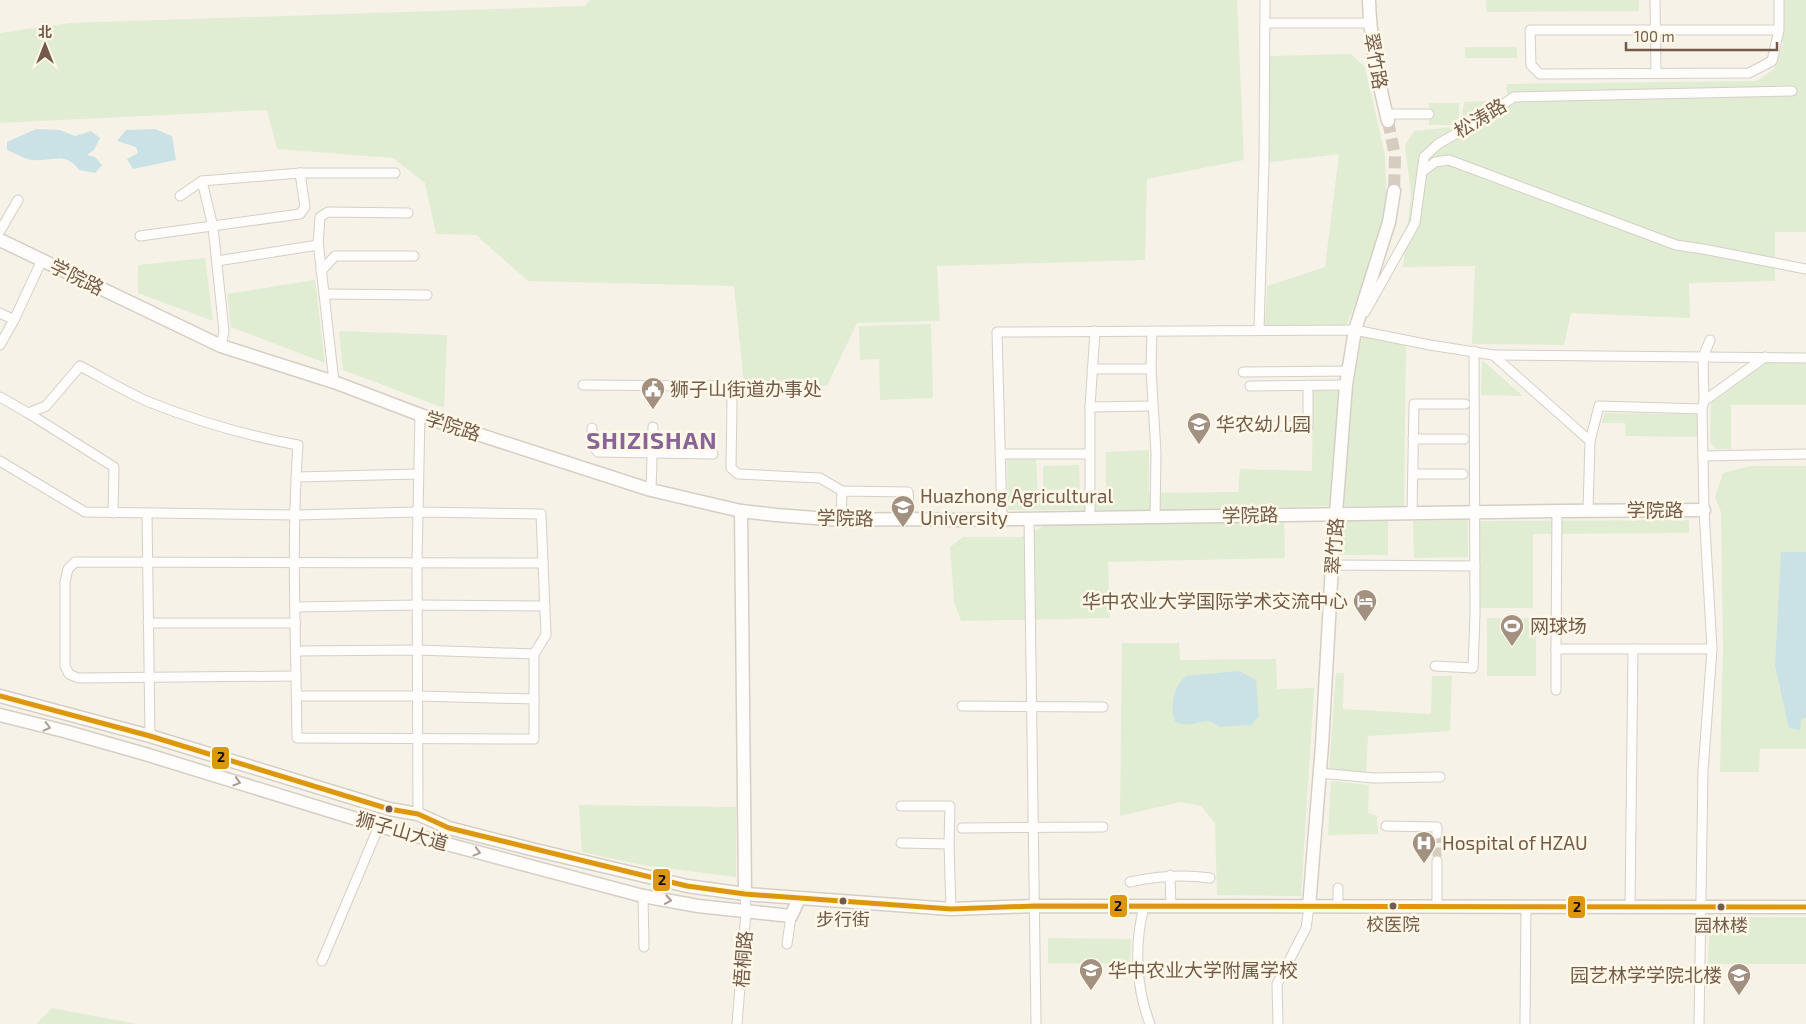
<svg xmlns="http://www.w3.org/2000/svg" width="1806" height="1024" viewBox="0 0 1806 1024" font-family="'Exo 2','Noto Sans SC',sans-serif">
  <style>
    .green { fill: #e0edd3 }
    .water { fill: #cae2e6 }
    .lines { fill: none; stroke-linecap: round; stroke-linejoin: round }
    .street-tunnel { stroke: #d6ccc0; stroke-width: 9; stroke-dasharray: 9 4.5; stroke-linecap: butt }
    .secondary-tunnel { stroke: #d6ccc0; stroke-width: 12; stroke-dasharray: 12 6; stroke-linecap: butt }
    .street-casing { stroke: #d5cfc7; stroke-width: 11 }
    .secondary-casing { stroke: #d5cec4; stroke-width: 15 }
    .street { stroke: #fefdfc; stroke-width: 9 }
    .secondary { stroke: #fefdfc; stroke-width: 12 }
    .bus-1-casing { stroke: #fff8e8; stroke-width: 9 }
    .bus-1 { stroke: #dd970f; stroke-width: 5 }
    .oneway { stroke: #ab9c91 }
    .bus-dot { fill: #745b49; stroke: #fff8e8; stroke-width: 2 }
    .labels { text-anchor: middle; stroke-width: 5; stroke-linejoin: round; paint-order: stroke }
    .bus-label { font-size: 18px; fill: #745b49; stroke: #fff8e8 }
    .street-label { font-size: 19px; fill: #745b49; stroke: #fff8e8 }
    .poi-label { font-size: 19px; fill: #745b49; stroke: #fff8e8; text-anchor: start }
    .district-label { font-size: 24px; font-weight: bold; letter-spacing: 1px; fill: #8a6497; stroke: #fff8e8 }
    .line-badge { stroke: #fff8e8; stroke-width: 2 }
    .pale-badge-label { font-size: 14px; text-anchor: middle; font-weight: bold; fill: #111 }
  </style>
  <rect width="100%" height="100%" fill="#f6f2e8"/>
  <g class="green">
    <path d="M 590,0 L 1237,0 L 1244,160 L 1147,179 L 1145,260 L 937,266 L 940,321 L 857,323 L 827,386 L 744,385 L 734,286 L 528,281 L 476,235 L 436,234 L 425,183 L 393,158 L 277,149 L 267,110 L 0,123 L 0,33 L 69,23 L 585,6 Z"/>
    <path d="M 1486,0 L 1639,0 L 1639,11 L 1487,12 Z"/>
    <path d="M 1782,0 L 1806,0 L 1806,232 L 1775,232 L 1775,281 L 1689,283 L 1690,318 L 1571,313 L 1564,345 L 1472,344 L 1475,266 L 1403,267 L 1411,194 L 1405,145 L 1414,131 L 1461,126 L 1464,102 L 1508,100 L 1506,84 L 1757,81 L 1774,69 L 1783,44 Z"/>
    <rect x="1465" y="47" width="52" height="11"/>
    <path d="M 1351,54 L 1365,67 L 1385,155 L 1387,211 L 1376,251 L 1345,329 L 1265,329 L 1267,286 L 1325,267 L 1339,154 L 1264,163 L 1266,56 Z"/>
    <rect x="1429" y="103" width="30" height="22"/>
    <path d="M 205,258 L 213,321 L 138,293 L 138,265 Z"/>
    <path d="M 315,280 L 325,363 L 231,327 L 227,294 Z"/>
    <path d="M 931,324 L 933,398 L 880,400 L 879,359 L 860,360 L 859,326 Z"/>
    <path d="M 339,331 L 447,335 L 444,408 L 343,370 Z"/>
    <path d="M 1362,337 L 1406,343 L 1404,506 L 1344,506 L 1353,390 Z"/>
    <path d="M 1482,360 L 1523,396 L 1481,395 Z"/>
    <path d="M 1766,363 L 1806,363 L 1806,405 L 1731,405 L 1731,449 L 1716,449 L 1710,442 L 1711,403 Z"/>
    <path d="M 1313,391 L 1339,391 L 1331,506 L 1170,510 L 1008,510 L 1007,458 L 1036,459 L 1038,493 L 1106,490 L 1106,452 L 1149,450 L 1149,493 L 1238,492 L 1240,469 L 1312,471 Z"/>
    <path d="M 1605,413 L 1698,414 L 1699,437 L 1626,436 L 1625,423 L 1601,423 Z"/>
    <path d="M 1079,465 L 1080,489 L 1043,490 L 1043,466 Z"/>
    <path d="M 1750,466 L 1806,466 L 1806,749 L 1760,749 L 1759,772 L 1720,772 L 1723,647 L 1721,512 L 1715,497 L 1723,473 Z"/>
    <path d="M 1284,517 L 1285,558 L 1108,562 L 1110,618 L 961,621 L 954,602 L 950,547 L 963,537 L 1021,537 L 1052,522 Z"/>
    <path d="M 1388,517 L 1388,555 L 1337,555 L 1341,518 Z"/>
    <path d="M 1468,520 L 1468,557 L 1414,558 L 1413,521 Z"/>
    <path d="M 1689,520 L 1689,533 L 1533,534 L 1533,608 L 1479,608 L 1479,521 Z"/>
    <rect x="1487" y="618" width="49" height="58"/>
    <path d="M 1122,643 L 1179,643 L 1180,660 L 1276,659 L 1277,689 L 1314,688 L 1301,896 L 1217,895 L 1215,823 L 1201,806 L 1180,802 L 1120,816 Z"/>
    <path d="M 1336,673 L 1344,673 L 1343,709 L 1431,714 L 1432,676 L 1452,676 L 1450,731 L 1368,736 L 1366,775 L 1329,770 Z"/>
    <path d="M 1331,781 L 1369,785 L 1368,813 L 1377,816 L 1378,834 L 1328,835 Z"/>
    <path d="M 579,805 L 736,807 L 736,877 L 642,865 L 582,852 Z"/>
    <path d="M 1710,917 L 1806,917 L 1806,964 L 1708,964 Z"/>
    <path d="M 1048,938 L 1131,939 L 1130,964 L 1048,963 Z"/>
    <path d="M 52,1008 L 137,1024 L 36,1024 Z"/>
  </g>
  <g class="water">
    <path d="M 36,129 L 60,130 L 75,136 L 91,131 L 100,138 L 94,150 L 87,155 L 95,157 L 102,165 L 95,173 L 79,170 C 66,151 51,162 33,160 C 24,159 15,153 7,150 L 7,142 Z"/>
    <path d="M 155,129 L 172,136 L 176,160 L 133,169 L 127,159 L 138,153 L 136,147 L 117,141 L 126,130 Z"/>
    <path d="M 1781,552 L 1806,552 L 1806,717 L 1801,720 L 1800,730 L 1789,728 L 1775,666 Z"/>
    <path d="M 1239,671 L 1256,680 L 1259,716 L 1251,725 L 1219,727 C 1210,718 1202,722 1192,724 C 1186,725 1180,724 1175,722 C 1170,706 1173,687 1186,676 Z"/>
  </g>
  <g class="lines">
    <path class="street-tunnel" d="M 1437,834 L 1437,861"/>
    <path class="secondary-tunnel" d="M 1388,121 L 1395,156 L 1394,191"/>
    <g class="street-casing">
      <g id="street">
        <path d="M 1655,0 L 1656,73"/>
        <path d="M 1779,0 L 1779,30 L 1772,61 L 1749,73 L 1540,74 L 1531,65 L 1530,30 L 1779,30"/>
        <path d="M 1266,23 L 1370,23"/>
        <path d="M 1387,114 L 1429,114"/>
        <path d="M 1422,172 L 1435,162 L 1449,160 L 1676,245 L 1703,249 L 1806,269"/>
        <path d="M 202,181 L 213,227 L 224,331 L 221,346"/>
        <path d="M 180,196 L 202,181 L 300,173 L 395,173"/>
        <path d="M 0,231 L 18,200"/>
        <path d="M 140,236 L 300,214 L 305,207 L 300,173"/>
        <path d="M 318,241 L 334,382"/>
        <path d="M 217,261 L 318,245 L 320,217 L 328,212 L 408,213"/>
        <path d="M 321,271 L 335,256 L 414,256"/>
        <path d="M 324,294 L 427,295"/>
        <path d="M 1365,312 L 1415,223 L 1424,157 L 1438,144 L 1475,123 L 1514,97 L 1792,91"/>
        <path d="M 0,313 L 14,320"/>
        <path d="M 1259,330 L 1264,163 L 1265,0"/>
        <path d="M 1152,331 L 1151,369 L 1156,453 L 1155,516"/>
        <path d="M 0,345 L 14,320 L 42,260"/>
        <path d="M 1493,355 L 1806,358"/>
        <path d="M 1092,369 L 1151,369"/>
        <path d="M 1243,372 L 1348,371"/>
        <path d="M 583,385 L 716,386 L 726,390 L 732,400 L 731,468 L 738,474 L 820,478 L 842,491"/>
        <path d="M 1250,386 L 1346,385"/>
        <path d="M 0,397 L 28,413 L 114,467 L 113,513"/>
        <path d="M 1704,401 L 1765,357"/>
        <path d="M 1090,407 L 1152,406"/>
        <path d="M 1248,426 L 1308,426 L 1308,385"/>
        <path d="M 592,428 L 592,445 L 598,452 L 713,454"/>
        <path d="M 1413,439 L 1464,439"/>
        <path d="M 1590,441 L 1599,406 L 1702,409"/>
        <path d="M 1000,454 L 1089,454"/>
        <path d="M 1703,456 L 1806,454"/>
        <path d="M 0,461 L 85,512 L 295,515 L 418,512 L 541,514 L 546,635 L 534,654 L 534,739 L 297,738 C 296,640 291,542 298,445 C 247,436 197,421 149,402 C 126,392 103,378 80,366 L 46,406 L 28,413"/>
        <path d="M 1413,474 L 1463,474"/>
        <path d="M 296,477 L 418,474"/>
        <path d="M 651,490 L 653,427"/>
        <path d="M 1557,511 L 1556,649 L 1712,649"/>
        <path d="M 147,513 L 150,736"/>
        <path d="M 1412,513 L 1414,404 L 1465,404"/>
        <path d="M 1090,517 L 1090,407 L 1095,331"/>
        <path d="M 1002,518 L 997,332 L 1355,330 L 1430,345 L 1493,355 L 1590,441 L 1588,510"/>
        <path d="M 1029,518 L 1036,1024"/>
        <path d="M 841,520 L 842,491 L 908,492 L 910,519"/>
        <path d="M 1332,565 L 1475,566"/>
        <path d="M 295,607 L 417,605 L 545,606"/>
        <path d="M 148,623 L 296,623"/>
        <path d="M 1556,649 L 1556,690"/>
        <path d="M 296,651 L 418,650 L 534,654"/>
        <path d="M 1435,666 L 1473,668 L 1475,615 L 1474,351"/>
        <path d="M 296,676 L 78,678 L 69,674 L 65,666 L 65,582 L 68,569 L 75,562 L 543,563"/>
        <path d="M 297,696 L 418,696 L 534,699"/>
        <path d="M 962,706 L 1103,707"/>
        <path d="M 1319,773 L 1374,778 L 1440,777"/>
        <path d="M 901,806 L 950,806 L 949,844"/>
        <path d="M 418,814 L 417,562 L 420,415"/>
        <path d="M 1386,826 L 1437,827 L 1437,834"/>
        <path d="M 962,828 L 1103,827"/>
        <path d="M 901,843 L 949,844 L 951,909"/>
        <path d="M 1437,861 L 1437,907"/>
        <path d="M 1170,875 L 1171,907"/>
        <path d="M 1130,882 C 1157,876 1182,874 1210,878"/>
        <path d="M 1338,888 L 1338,907"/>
        <path d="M 643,896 L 644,947"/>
        <path d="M 1144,907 C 1134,944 1136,988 1150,1024"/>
        <path d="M 1630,908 L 1633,649"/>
        <path d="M 787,944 L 791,916"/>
        <path d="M 322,961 L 379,826"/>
        <path d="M 737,1024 L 746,912 L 745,894"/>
        <path d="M 1278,1024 L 1277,984 L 1306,928 L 1309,907"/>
        <path d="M 1525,1024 L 1526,907"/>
        <path d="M 1699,1024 L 1703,771 L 1712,649 L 1704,510 L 1702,409 L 1704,401 L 1703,357 L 1710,340"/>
      </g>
    </g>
    <g class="secondary-casing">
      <g id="secondary">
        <path d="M 1369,0 C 1370,42 1378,81 1388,121"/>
        <path d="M 0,240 L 221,346 L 334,382 L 434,420 L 651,490 L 741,511 L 776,515 L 841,520 L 910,519 L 953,520 L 1557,511 L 1704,510"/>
        <path d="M 741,511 L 745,894"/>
        <path d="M 0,696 L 150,736 L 389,809 L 418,814 L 449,828 L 531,849 L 687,886 L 745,894 L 951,909 L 1035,906 L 1806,907"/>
        <path d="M 0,715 L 64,731 L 145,754 L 379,826 L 643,896 L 698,906 L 791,916 L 799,899"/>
        <path d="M 1309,907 L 1322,745 L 1332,565 L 1346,385 L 1355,330 L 1389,222 L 1394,191"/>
      </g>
    </g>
    <use href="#street" class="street"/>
    <use href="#secondary" class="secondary"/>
    <g class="bus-1-casing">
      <path id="bus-1" d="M 0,696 L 150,736 L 389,809 L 418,814 L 449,828 L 687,886 L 745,894 L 951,909 L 1035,906 L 1806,907"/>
    </g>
    <use href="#bus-1" class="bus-1"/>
  </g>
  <defs><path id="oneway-chevron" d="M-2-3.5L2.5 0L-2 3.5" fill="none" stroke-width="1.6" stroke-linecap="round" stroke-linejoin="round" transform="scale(1.25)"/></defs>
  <g class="oneway">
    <use href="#oneway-chevron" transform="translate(47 727) rotate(14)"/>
    <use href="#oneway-chevron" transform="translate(237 782) rotate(17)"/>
    <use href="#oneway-chevron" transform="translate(477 852) rotate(15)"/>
    <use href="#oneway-chevron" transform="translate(668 900) rotate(10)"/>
  </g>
  <defs>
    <g id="civic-pin" transform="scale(1.25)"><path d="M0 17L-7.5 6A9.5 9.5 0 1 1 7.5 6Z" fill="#a29081" stroke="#fff8e8"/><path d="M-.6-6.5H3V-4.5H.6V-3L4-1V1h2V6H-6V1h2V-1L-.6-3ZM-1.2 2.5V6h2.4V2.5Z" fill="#fff"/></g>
    <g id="school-pin" transform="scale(1.25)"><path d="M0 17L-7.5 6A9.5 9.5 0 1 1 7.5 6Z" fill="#a29081" stroke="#fff8e8"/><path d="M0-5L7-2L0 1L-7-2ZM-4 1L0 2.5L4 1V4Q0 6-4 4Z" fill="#fff"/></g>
    <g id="university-pin" transform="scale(1.25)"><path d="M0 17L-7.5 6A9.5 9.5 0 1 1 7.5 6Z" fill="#a29081" stroke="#fff8e8"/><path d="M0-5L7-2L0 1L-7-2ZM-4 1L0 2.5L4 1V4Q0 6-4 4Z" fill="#fff"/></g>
    <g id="hotel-pin" transform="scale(1.25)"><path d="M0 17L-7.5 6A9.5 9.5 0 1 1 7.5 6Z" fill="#a29081" stroke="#fff8e8"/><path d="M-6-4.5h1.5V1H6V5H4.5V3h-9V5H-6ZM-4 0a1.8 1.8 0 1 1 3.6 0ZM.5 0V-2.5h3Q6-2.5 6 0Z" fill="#fff"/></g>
    <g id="stadium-pin" transform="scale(1.25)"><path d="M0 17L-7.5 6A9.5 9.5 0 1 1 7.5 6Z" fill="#a29081" stroke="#fff8e8"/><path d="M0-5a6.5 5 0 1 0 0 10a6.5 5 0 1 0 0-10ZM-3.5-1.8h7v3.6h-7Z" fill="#fff"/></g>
    <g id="hospital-pin" transform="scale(1.25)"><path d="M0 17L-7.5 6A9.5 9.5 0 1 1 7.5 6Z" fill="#a29081" stroke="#fff8e8"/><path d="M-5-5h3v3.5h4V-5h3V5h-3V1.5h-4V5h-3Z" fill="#fff"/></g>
  </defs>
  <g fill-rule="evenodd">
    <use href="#civic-pin" x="653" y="389"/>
    <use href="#school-pin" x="1199" y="424"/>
    <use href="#university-pin" x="903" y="507"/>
    <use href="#hotel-pin" x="1365" y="601"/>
    <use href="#stadium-pin" x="1512" y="626"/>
    <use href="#hospital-pin" x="1424" y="843"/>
    <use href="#school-pin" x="1091" y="970"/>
    <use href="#school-pin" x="1739" y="975"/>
  </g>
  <g class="bus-dot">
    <circle cx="389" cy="809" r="4.5"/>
    <circle cx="843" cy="901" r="4.5"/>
    <circle cx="1393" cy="906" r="4.5"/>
    <circle cx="1721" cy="907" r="4.5"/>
  </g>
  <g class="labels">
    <g class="bus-label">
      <text x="843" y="926">步行街</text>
      <text x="1393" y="931">校医院</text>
      <text x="1721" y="932">园林楼</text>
    </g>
    <g class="street-label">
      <text transform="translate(1376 61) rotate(80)" y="7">翠竹路</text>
      <text transform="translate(1480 118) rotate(-31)" y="7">松涛路</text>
      <text transform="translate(77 277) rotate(26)" y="7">学院路</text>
      <text transform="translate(453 426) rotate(18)" y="7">学院路</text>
      <text x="1655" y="517">学院路</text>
      <text transform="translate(1250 515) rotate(-1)" y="7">学院路</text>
      <text transform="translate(845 518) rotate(1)" y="7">学院路</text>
      <text transform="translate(1334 546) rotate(-86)" y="7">翠竹路</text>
      <text transform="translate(402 831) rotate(16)" y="7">狮子山大道</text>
      <text transform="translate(743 959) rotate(-86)" y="7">梧桐路</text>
    </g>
    <g class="poi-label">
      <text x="670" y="396">狮子山街道办事处</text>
      <text x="1216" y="431">华农幼儿园</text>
      <text x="920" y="503">Huazhong Agricultural<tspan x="920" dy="22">University</tspan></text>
      <text x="1348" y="608" text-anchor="end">华中农业大学国际学术交流中心</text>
      <text x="1530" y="633">网球场</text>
      <text x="1442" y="850">Hospital of HZAU</text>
      <text x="1108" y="977">华中农业大学附属学校</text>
      <text x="1722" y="982" text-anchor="end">园艺林学学院北楼</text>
    </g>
    <g class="district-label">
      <text x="652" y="449">SHIZISHAN</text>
    </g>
  </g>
  <g class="line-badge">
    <rect x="211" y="746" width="19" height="24" rx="5" fill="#dd970f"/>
    <rect x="652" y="868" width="19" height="24" rx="5" fill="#dd970f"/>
    <rect x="1109" y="894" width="19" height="24" rx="5" fill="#dd970f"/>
    <rect x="1567" y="895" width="19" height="24" rx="5" fill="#dd970f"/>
  </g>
  <g class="pale-badge-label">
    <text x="221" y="762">2</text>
    <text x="662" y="885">2</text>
    <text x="1118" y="911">2</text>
    <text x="1577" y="912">2</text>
  </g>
  <g transform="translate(45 45)" stroke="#fff8e8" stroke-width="4" paint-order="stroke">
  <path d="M0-4L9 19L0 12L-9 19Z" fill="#745b49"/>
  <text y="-8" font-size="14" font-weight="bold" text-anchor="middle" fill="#745b49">北</text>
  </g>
  <path d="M1626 42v8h151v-8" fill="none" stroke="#745b49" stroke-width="2.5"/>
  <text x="1634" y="42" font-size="15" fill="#745b49" stroke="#fff8e8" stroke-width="4" paint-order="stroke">100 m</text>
</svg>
